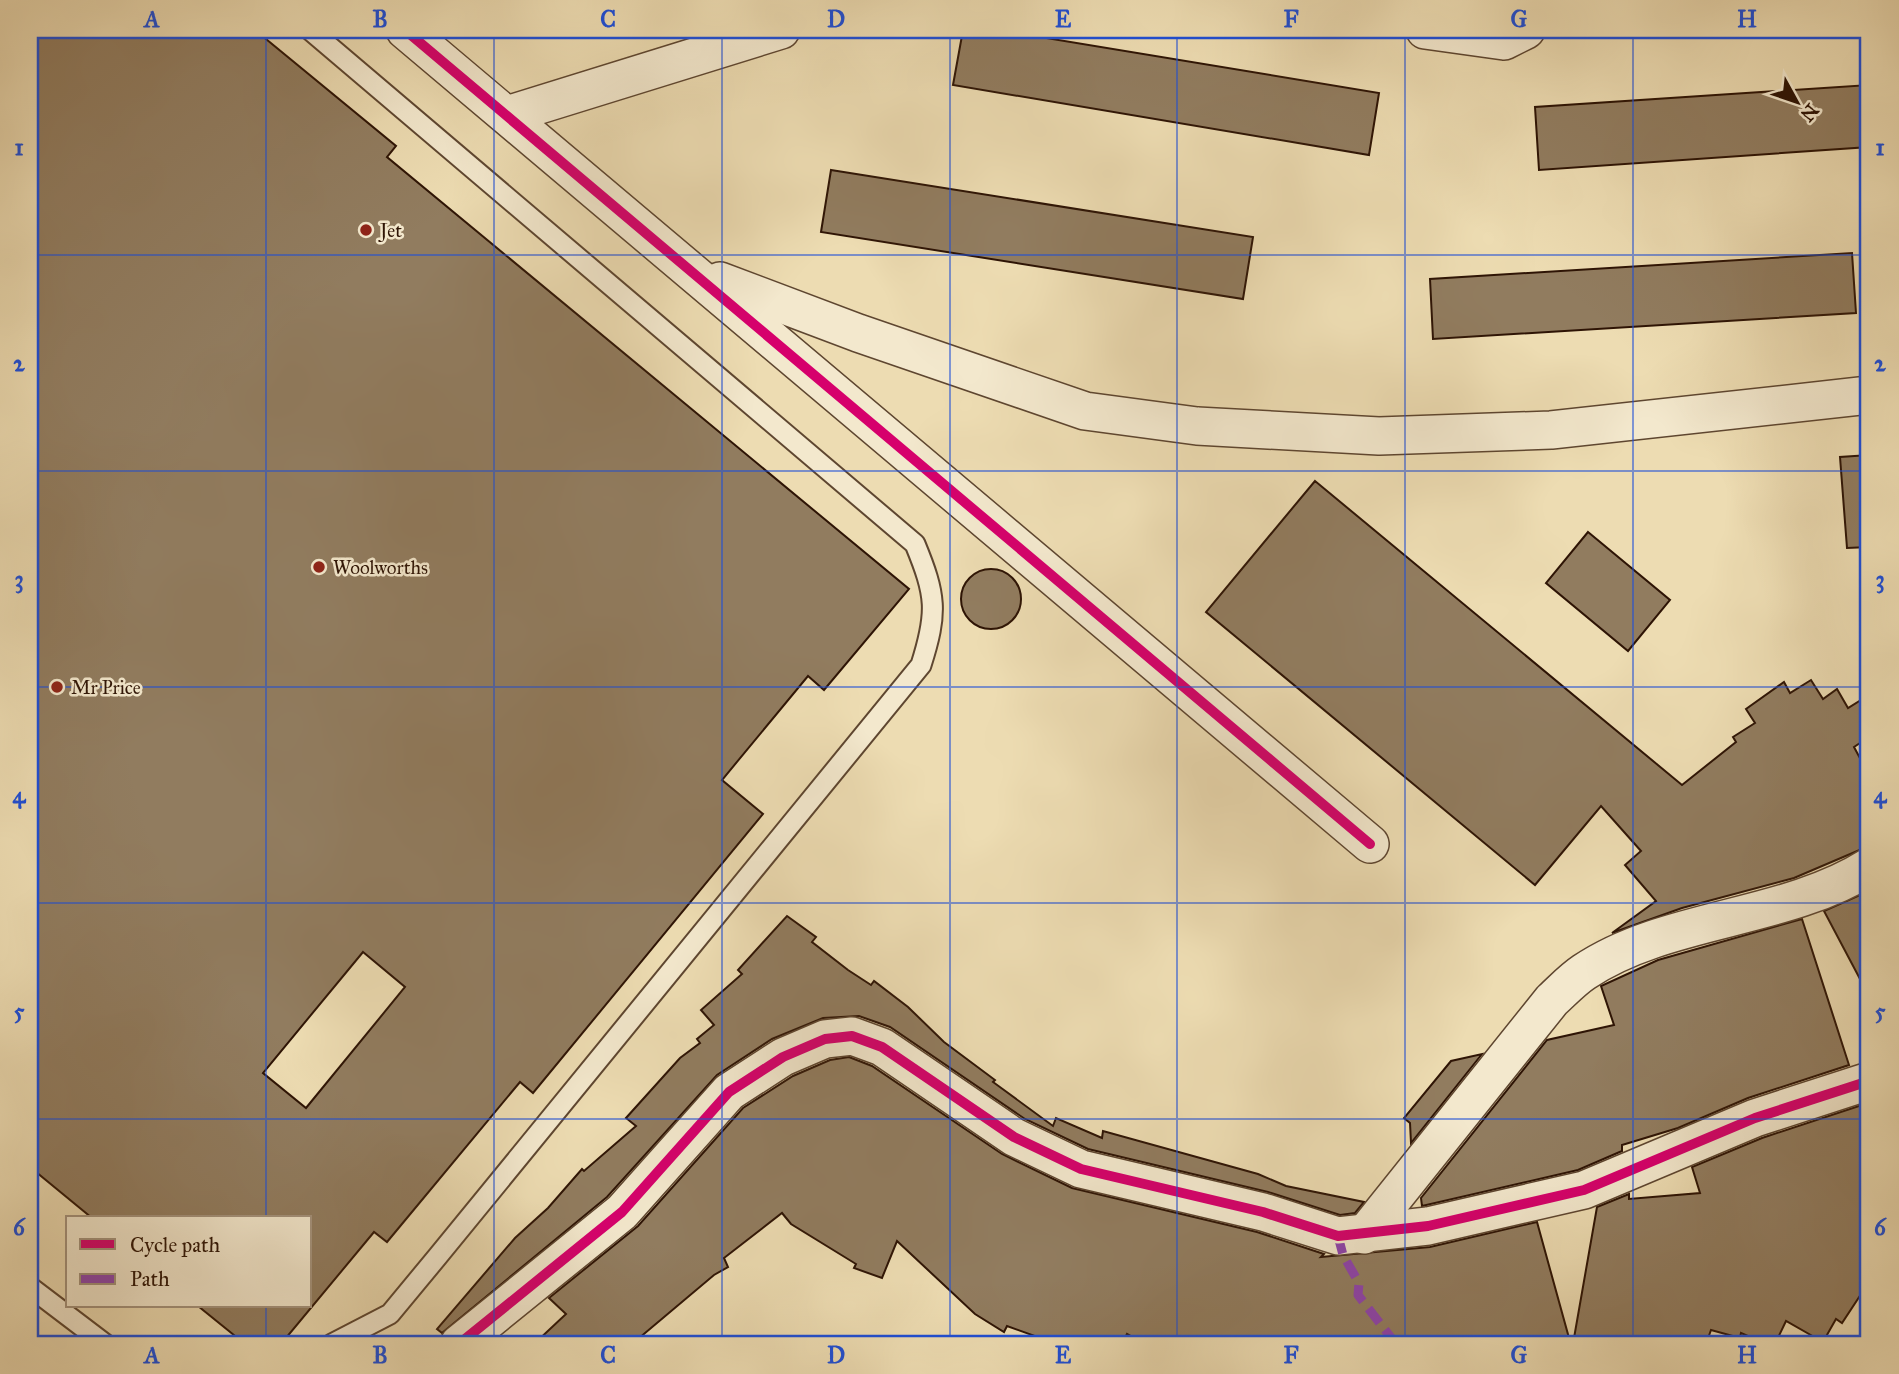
<svg xmlns="http://www.w3.org/2000/svg" width="1899" height="1374" viewBox="0 0 1899 1374" font-family="'IM FELL Great Primer',serif">
  <style>
    .building { fill: #917c5f; stroke: #2e1405; stroke-width: 2; fill-rule: evenodd }
    .lines { fill: none; stroke-linecap: round; stroke-linejoin: round }
    .lane-casing { stroke: #5e4630; stroke-width: 23 }
    .street-casing { stroke: #5e4630; stroke-width: 40 }
    .lane { stroke: #f3e8cd; stroke-width: 19 }
    .street { stroke: #f3e8cd; stroke-width: 37 }
    .quiet { stroke: #8e44ad; stroke-width: 9; stroke-dasharray: 18 9; stroke-linecap: butt }
    .cycleway-casing { stroke: #f3e8cd; stroke-width: 15 }
    .cycleway { stroke: #d6006c; stroke-width: 10 }
    .grid { fill: none; stroke: #1d4ed8; stroke-width: 2; stroke-opacity: 0.55 }
    .poi-dot { fill: #8f2418; stroke: #f3e8cd; stroke-width: 2.5 }
    .labels { text-anchor: middle; stroke-width: 5; stroke-linejoin: round; paint-order: stroke }
    .poi-label { font-size: 19px; fill: #2e1405; stroke: #f3e8cd; text-anchor: start }
    .neatline { fill: none; stroke: #1d4ed8; stroke-width: 2.5 }
    .grid-label { font-size: 23px; text-anchor: middle; font-weight: bold; fill: #1d4ed8 }
  </style>
  <rect width="100%" height="100%" fill="#eddcb2"/>
  <filter id="stains"><feTurbulence type="fractalNoise" baseFrequency=".00286" numOctaves="4"/><feColorMatrix values="0 0 0 0 .2 0 0 0 0 .09 0 0 0 0 .02 0 0 0 .5 -.17"/></filter>
  <radialGradient id="worn" r=".72"><stop offset=".6" stop-color="#630" stop-opacity="0"/><stop offset="1" stop-color="#630" stop-opacity=".3"/></radialGradient>
  <g class="building">
    <path d="M 30,30 L 255,30 L 396,146 L 387,157 L 909,589 L 824,690 L 808,676 L 722,780 L 763,814 L 533,1093 L 520,1082 L 387,1242 L 374,1232 L 281,1344 L 245,1344 L 198,1306 L 310,1306 L 310,1218 L 92,1218 L 30,1167 ZM 363,952 L 405,987 L 306,1108 L 263,1073 Z"/>
    <path d="M 963,30 L 998,30 L 1379,93 L 1369,155 L 953,85 Z"/>
    <path d="M 1869,85 L 1869,147 L 1539,170 L 1535,107 Z"/>
    <path d="M 831,170 L 1253,237 L 1243,299 L 821,232 Z"/>
    <path d="M 1852,253 L 1856,313 L 1433,339 L 1430,279 Z"/>
    <path d="M 1869,455 L 1869,547 L 1847,548 L 1840,457 Z"/>
    <path d="M 1315,481 L 1682,785 L 1736,742 L 1733,737 L 1755,723 L 1746,709 L 1784,682 L 1790,693 L 1811,680 L 1823,699 L 1837,689 L 1848,708 L 1869,695 L 1869,737 L 1854,747 L 1869,775 L 1869,846 L 1794,878 L 1682,908 L 1612,933 L 1656,901 L 1625,865 L 1641,851 L 1601,806 L 1535,885 L 1206,612 Z"/>
    <path d="M 1588,532 L 1670,600 L 1628,651 L 1546,583 Z"/>
    <circle cx="991" cy="599" r="30"/>
    <path d="M 1869,891 L 1869,996 L 1824,911 Z"/>
    <path d="M 787,916 L 816,937 L 812,942 L 848,970 L 871,985 L 874,981 L 908,1007 L 944,1042 L 995,1080 L 993,1082 L 1053,1126 L 1056,1118 L 1102,1138 L 1103,1131 L 1258,1174 L 1286,1186 L 1364,1202 L 1355,1213 L 1340,1215 L 1268,1192 L 1088,1149 L 1025,1119 L 890,1027 L 859,1016 L 823,1018 L 772,1039 L 717,1075 L 607,1197 L 442,1333 L 437,1329 L 515,1238 L 548,1208 L 582,1169 L 584,1171 L 636,1126 L 626,1118 L 680,1058 L 700,1043 L 697,1039 L 714,1025 L 701,1010 L 742,974 L 738,970 Z"/>
    <path d="M 1802,919 L 1849,1065 L 1748,1098 L 1678,1128 L 1622,1145 L 1622,1151 L 1578,1170 L 1422,1206 L 1421,1198 L 1547,1040 L 1614,1025 L 1601,986 L 1658,960 Z"/>
    <path d="M 1482,1054 L 1411,1143 L 1410,1123 L 1404,1118 L 1451,1061 Z"/>
    <path d="M 849,1057 L 872,1066 L 1002,1154 L 1072,1188 L 1257,1232 L 1324,1254 L 1321,1257 L 1430,1247 L 1537,1222 L 1569,1338 L 1555,1337 L 1555,1344 L 1145,1344 L 1127,1334 L 1122,1344 L 1057,1344 L 1007,1326 L 1004,1332 L 975,1314 L 897,1241 L 882,1278 L 854,1268 L 856,1264 L 791,1224 L 782,1213 L 724,1258 L 728,1267 L 714,1275 L 632,1344 L 534,1344 L 566,1314 L 549,1298 L 638,1226 L 743,1108 L 793,1076 L 830,1060 Z"/>
    <path d="M 1862,1105 L 1869,1122 L 1869,1282 L 1842,1323 L 1836,1319 L 1823,1342 L 1786,1321 L 1775,1344 L 1766,1344 L 1741,1333 L 1740,1338 L 1711,1330 L 1706,1344 L 1624,1344 L 1627,1338 L 1574,1338 L 1597,1207 L 1629,1194 L 1629,1199 L 1700,1193 L 1692,1167 L 1762,1138 Z"/>
  </g>
  <g class="lines">
    <g class="lane-casing">
      <g id="lane">
        <path d="M 310,30 L 915,544 C 936,595 938,612 921,665 L 438,1256 L 390,1314 L 332,1344"/>
        <path d="M 30,1287 L 105,1344"/>
      </g>
    </g>
    <g class="street-casing">
      <g id="street">
        <path d="M 405,30 L 1370,844"/>
        <path d="M 1425,30 L 1504,41 L 1526,30"/>
        <path d="M 507,115 L 781,30"/>
        <path d="M 720,281 L 858,333 L 1085,411 L 1197,426 L 1379,436 L 1551,430 L 1869,395"/>
        <path d="M 1364,1235 L 1552,1000 C 1562,991 1572,980 1584,972 C 1666,917 1785,920 1869,867"/>
        <path d="M 459,1344 L 622,1212 L 729,1092 L 783,1057 L 825,1039 L 852,1036 L 882,1047 L 1014,1137 L 1081,1169 L 1263,1212 L 1338,1236 L 1428,1226 L 1584,1190 L 1755,1118 L 1869,1081"/>
      </g>
    </g>
    <use href="#lane" class="lane"/>
    <use href="#street" class="street"/>
    <path class="quiet" d="M 1338,1236 L 1343,1255 L 1359,1283 L 1358,1295 L 1396,1344"/>
    <g class="cycleway-casing">
      <g id="cycleway">
        <path d="M 405,30 L 1370,844"/>
        <path d="M 459,1344 L 622,1212 L 729,1092 L 783,1057 L 825,1039 L 852,1036 L 882,1047 L 1014,1137 L 1081,1169 L 1263,1212 L 1338,1236 L 1428,1226 L 1584,1190 L 1755,1118 L 1869,1081"/>
      </g>
    </g>
    <use href="#cycleway" class="cycleway"/>
  </g>
  <path class="grid" d="M 266,30 L 266,1218M 494,30 L 494,1344M 722,30 L 722,1344M 950,30 L 950,1344M 1177,30 L 1177,1344M 1405,30 L 1405,1344M 1633,30 L 1633,1344M 30,255 L 1869,255M 30,471 L 1869,471M 30,687 L 1869,687M 30,903 L 1869,903M 30,1119 L 1869,1119M 266,1306 L 266,1344"/>
  <g class="poi-dot">
    <circle cx="366" cy="230" r="7"/>
    <circle cx="319" cy="567" r="7"/>
    <circle cx="57" cy="687" r="7"/>
  </g>
  <g class="labels">
    <g class="poi-label">
      <text x="380" y="237">Jet</text>
      <text x="333" y="574">Woolworths</text>
      <text x="71" y="694">Mr Price</text>
    </g>
  </g>
  <rect width="1899" height="1374" fill="none" stroke="#eddcb2" stroke-width="77"/>
  <rect x="66" y="1216" width="245" height="91" fill="#f3e8cd" stroke="#a4937d" stroke-width="2"/>
  <rect x="80" y="1239" width="35" height="10" fill="#d6006c" stroke="#a4937d" stroke-width="2"/>
  <text x="130" y="1252" font-size="21" fill="#2e1405">Cycle path</text>
  <rect x="80" y="1274" width="35" height="10" fill="#8e44ad" stroke="#a4937d" stroke-width="2"/>
  <text x="130" y="1286" font-size="21" fill="#2e1405">Path</text>
  <g transform="translate(1797 102) rotate(130)" stroke="#f3e8cd" stroke-width="5" paint-order="stroke">
  <path d="M0-5L12 26L0 18L-12 26Z" fill="#2e1405"/>
  <text y="-10" font-size="19" font-weight="bold" text-anchor="middle" fill="#2e1405">N</text>
  </g>
  <rect x="38" y="38" width="1822" height="1298" class="neatline"/>
  <g class="grid-label">
    <text x="152" y="27">A</text>
    <text x="380" y="27">B</text>
    <text x="608" y="27">C</text>
    <text x="836" y="27">D</text>
    <text x="1063" y="27">E</text>
    <text x="1291" y="27">F</text>
    <text x="1519" y="27">G</text>
    <text x="1747" y="27">H</text>
    <text x="19" y="155">1</text>
    <text x="1880" y="155">1</text>
    <text x="19" y="371">2</text>
    <text x="1880" y="371">2</text>
    <text x="19" y="587">3</text>
    <text x="1880" y="587">3</text>
    <text x="19" y="803">4</text>
    <text x="1880" y="803">4</text>
    <text x="19" y="1019">5</text>
    <text x="1880" y="1019">5</text>
    <text x="19" y="1235">6</text>
    <text x="1880" y="1235">6</text>
    <text x="152" y="1363">A</text>
    <text x="380" y="1363">B</text>
    <text x="608" y="1363">C</text>
    <text x="836" y="1363">D</text>
    <text x="1063" y="1363">E</text>
    <text x="1291" y="1363">F</text>
    <text x="1519" y="1363">G</text>
    <text x="1747" y="1363">H</text>
  </g>
  <rect width="100%" height="100%" filter="url(#stains)"/>
  <rect width="100%" height="100%" fill="url(#worn)"/>
</svg>
